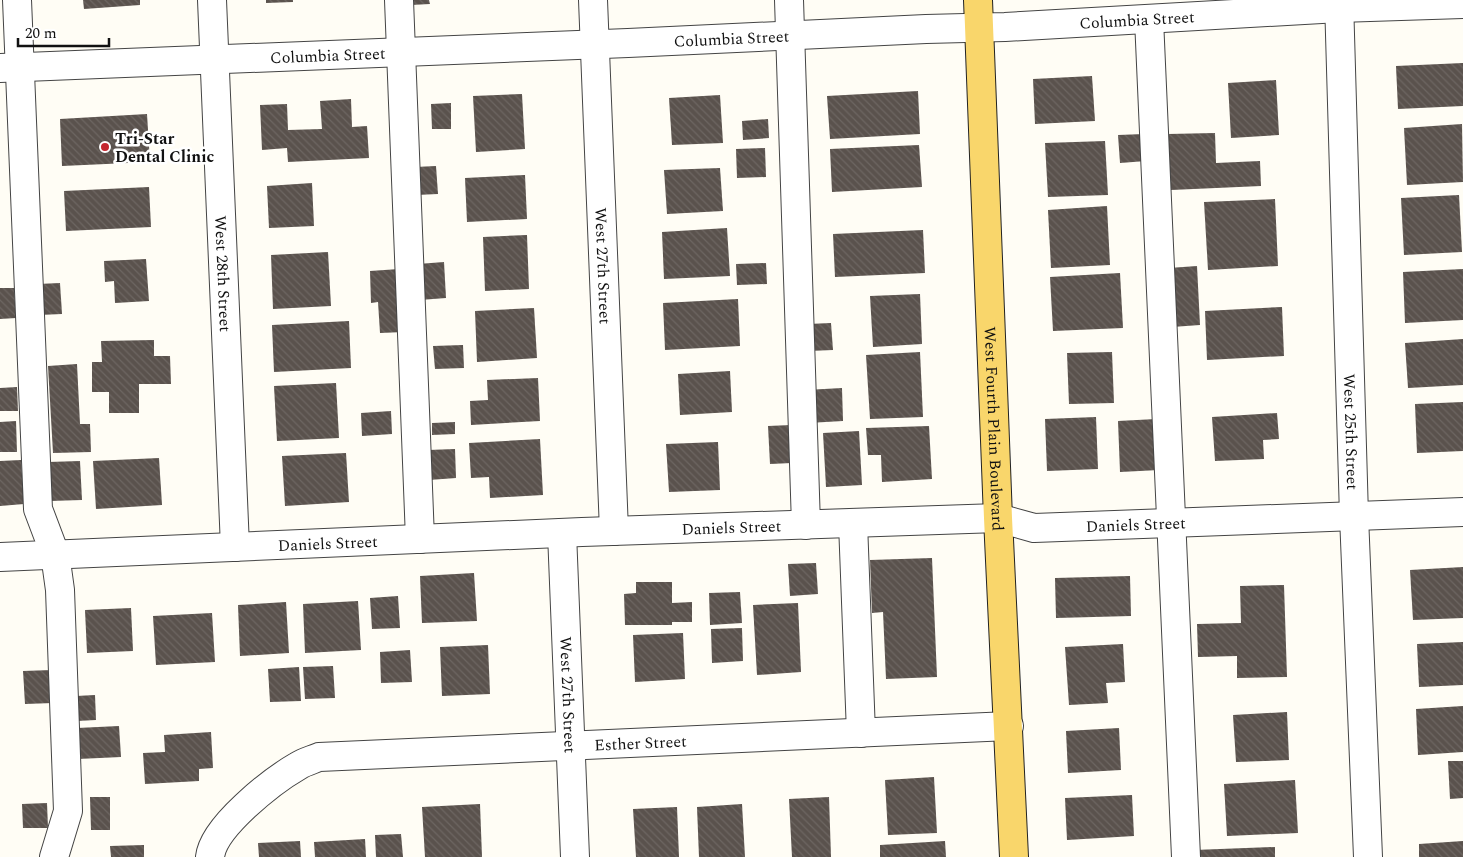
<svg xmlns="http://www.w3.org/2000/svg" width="1463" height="857" viewBox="0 0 1463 857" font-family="Spectral,serif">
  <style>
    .building { fill: url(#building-back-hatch) }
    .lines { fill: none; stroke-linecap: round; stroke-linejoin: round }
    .minor-casing { stroke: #444; stroke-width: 30 }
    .major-casing { stroke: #222; stroke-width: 30 }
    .minor { stroke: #fff; stroke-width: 28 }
    .major { stroke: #f9d66b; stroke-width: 28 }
    .poi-dot { fill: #c4262e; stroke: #fff; stroke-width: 2 }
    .labels { text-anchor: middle; stroke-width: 5; stroke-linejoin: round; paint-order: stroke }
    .street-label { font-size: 16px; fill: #111; stroke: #fff }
    .poi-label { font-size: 16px; font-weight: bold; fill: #111; stroke: #fff; text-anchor: start }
  </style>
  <defs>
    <pattern id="building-back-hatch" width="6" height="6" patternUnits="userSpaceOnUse" patternTransform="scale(1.25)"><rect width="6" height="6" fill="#5a524d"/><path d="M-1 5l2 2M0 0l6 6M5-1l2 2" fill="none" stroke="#6d6662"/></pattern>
  </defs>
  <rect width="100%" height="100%" fill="#fffdf5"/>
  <g class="building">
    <path d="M 83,0 L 140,0 L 140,5 L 84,9 Z"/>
    <path d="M 266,0 L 293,0 L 293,2 L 266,3 Z"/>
    <path d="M 411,0 L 429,0 L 430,4 L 411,5 Z"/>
    <path d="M 1463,63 L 1463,106 L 1398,109 L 1396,66 Z"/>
    <path d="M 1092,76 L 1095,121 L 1035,124 L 1033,79 Z"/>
    <path d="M 1276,80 L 1279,135 L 1231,138 L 1228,83 Z"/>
    <path d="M 918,91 L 920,134 L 830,139 L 827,96 Z"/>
    <path d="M 522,94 L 525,149 L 476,152 L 473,96 Z"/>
    <path d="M 720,95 L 723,143 L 672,145 L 669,98 Z"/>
    <path d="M 351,99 L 352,127 L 367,126 L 369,158 L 288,162 L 287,148 L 262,150 L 260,105 L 287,104 L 288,130 L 322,129 L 320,101 Z"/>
    <path d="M 451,103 L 451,129 L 432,129 L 431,104 Z"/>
    <path d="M 147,114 L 150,162 L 62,166 L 60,119 Z"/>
    <path d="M 768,119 L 769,138 L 743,140 L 742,121 Z"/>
    <path d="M 1462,124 L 1463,182 L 1407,185 L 1404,128 Z"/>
    <path d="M 1215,133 L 1216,163 L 1260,161 L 1261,186 L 1171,190 L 1168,134 Z"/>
    <path d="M 1144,134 L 1146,161 L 1120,163 L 1118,135 Z"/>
    <path d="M 1105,141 L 1108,195 L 1048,197 L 1045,143 Z"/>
    <path d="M 919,145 L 922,187 L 832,192 L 830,149 Z"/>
    <path d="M 765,148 L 766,177 L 737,178 L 736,149 Z"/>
    <path d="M 436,166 L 438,194 L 416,195 L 415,167 Z"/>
    <path d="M 720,168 L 723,211 L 667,214 L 664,170 Z"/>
    <path d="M 525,175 L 527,219 L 467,222 L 465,178 Z"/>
    <path d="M 312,183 L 314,226 L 269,228 L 267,186 Z"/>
    <path d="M 149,187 L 151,227 L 66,231 L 64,191 Z"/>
    <path d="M 1459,195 L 1462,252 L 1404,255 L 1401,198 Z"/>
    <path d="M 1275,199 L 1278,266 L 1208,270 L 1204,202 Z"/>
    <path d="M 1107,206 L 1110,265 L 1051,268 L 1048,210 Z"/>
    <path d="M 727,228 L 730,276 L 664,279 L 662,232 Z"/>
    <path d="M 923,230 L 925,273 L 835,277 L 833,234 Z"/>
    <path d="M 527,235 L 529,289 L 485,291 L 483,237 Z"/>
    <path d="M 328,252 L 331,306 L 273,309 L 271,255 Z"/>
    <path d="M 146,259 L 149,301 L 115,303 L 114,281 L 105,282 L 104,261 Z"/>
    <path d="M 444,262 L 446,298 L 420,300 L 418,264 Z"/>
    <path d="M 766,263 L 767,284 L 737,285 L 736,264 Z"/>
    <path d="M 1197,266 L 1200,325 L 1172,327 L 1169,268 Z"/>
    <path d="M 399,269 L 404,332 L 380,333 L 378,302 L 371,303 L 370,271 Z"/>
    <path d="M 1463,269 L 1463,320 L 1405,323 L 1403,272 Z"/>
    <path d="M 1120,273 L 1123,328 L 1053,331 L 1050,277 Z"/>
    <path d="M 60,283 L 62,314 L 39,315 L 38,284 Z"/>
    <path d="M 0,288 L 14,288 L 16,318 L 0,319 Z"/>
    <path d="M 920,294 L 922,344 L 873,347 L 870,296 Z"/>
    <path d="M 738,299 L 740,346 L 665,350 L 663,303 Z"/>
    <path d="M 1282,307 L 1284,356 L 1207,360 L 1205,311 Z"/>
    <path d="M 534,308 L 537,358 L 477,362 L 475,311 Z"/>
    <path d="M 349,321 L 351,368 L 274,372 L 272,325 Z"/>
    <path d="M 831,323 L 833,350 L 809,351 L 808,324 Z"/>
    <path d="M 1463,339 L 1463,385 L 1408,388 L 1405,343 Z"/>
    <path d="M 154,340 L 154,356 L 170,356 L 171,384 L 139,384 L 139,413 L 109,413 L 109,392 L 92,392 L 92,362 L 102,362 L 101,341 Z"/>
    <path d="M 463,345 L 464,368 L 435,369 L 433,346 Z"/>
    <path d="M 920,352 L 923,417 L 870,419 L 866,355 Z"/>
    <path d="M 1112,352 L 1114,403 L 1069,404 L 1067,353 Z"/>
    <path d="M 77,364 L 80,424 L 90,424 L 91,452 L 53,453 L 48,366 Z"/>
    <path d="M 730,371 L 732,412 L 680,415 L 678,374 Z"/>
    <path d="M 538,378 L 540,421 L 471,425 L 470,401 L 488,400 L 487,380 Z"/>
    <path d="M 336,383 L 339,438 L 277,441 L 274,386 Z"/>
    <path d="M 17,387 L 18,411 L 0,411 L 0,388 Z"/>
    <path d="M 842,388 L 843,421 L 808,423 L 806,390 Z"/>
    <path d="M 1463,402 L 1463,451 L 1417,453 L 1415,404 Z"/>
    <path d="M 391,411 L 392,434 L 362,436 L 361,413 Z"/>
    <path d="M 1277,413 L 1279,439 L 1263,440 L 1264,459 L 1215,461 L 1212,417 Z"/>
    <path d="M 1096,417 L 1098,469 L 1047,471 L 1045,419 Z"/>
    <path d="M 1156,419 L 1159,470 L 1120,472 L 1118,421 Z"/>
    <path d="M 16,421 L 17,452 L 0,452 L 0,422 Z"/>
    <path d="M 455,422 L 455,434 L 432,435 L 432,423 Z"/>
    <path d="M 791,425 L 792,463 L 770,464 L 768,426 Z"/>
    <path d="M 929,426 L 932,479 L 882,482 L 881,455 L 868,455 L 866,428 Z"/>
    <path d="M 859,431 L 862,485 L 826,487 L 823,433 Z"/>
    <path d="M 540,439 L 543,495 L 490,498 L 489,477 L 471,478 L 469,443 Z"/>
    <path d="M 718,442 L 720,490 L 669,492 L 666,444 Z"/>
    <path d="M 455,449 L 456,478 L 429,480 L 428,450 Z"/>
    <path d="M 346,453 L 349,502 L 285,506 L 282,456 Z"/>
    <path d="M 159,458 L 162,505 L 96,509 L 93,461 Z"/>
    <path d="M 21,460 L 24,504 L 0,506 L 0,461 Z"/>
    <path d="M 80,461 L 82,500 L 50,501 L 48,462 Z"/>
    <path d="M 932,558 L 937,677 L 886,679 L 883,612 L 872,613 L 870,560 Z"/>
    <path d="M 816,563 L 818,594 L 790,596 L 788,564 Z"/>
    <path d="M 1463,567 L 1463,618 L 1413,620 L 1410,570 Z"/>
    <path d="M 474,573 L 477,621 L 422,623 L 420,576 Z"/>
    <path d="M 1130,576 L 1131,616 L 1056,618 L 1055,578 Z"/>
    <path d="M 636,582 L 672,582 L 672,603 L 692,602 L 692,622 L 672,622 L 672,625 L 625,625 L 624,594 L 636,593 Z"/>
    <path d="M 1284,585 L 1287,677 L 1237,678 L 1237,656 L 1198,657 L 1197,624 L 1241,623 L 1240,586 Z"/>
    <path d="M 740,592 L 742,623 L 710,625 L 709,593 Z"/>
    <path d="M 398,596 L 400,628 L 372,629 L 370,598 Z"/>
    <path d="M 358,601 L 361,650 L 305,653 L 303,604 Z"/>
    <path d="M 286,602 L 289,653 L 240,656 L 238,605 Z"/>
    <path d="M 798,603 L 801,672 L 757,675 L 753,605 Z"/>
    <path d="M 131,608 L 133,651 L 87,653 L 85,610 Z"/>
    <path d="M 212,613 L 215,662 L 156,665 L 153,616 Z"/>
    <path d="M 742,628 L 743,661 L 712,663 L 711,629 Z"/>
    <path d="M 683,633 L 685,679 L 635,682 L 633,635 Z"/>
    <path d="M 1463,642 L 1463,685 L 1419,687 L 1417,644 Z"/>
    <path d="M 1123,644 L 1125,682 L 1106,683 L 1108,703 L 1069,705 L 1065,647 Z"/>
    <path d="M 488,645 L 490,694 L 442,696 L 440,647 Z"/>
    <path d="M 410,650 L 412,682 L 381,683 L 380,652 Z"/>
    <path d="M 333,666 L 335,698 L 305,699 L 303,667 Z"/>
    <path d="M 299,667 L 301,701 L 270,702 L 268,669 Z"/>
    <path d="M 52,670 L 53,703 L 25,704 L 23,671 Z"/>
    <path d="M 95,695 L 96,720 L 77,721 L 76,696 Z"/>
    <path d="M 1463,706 L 1463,752 L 1418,755 L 1416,709 Z"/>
    <path d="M 1287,712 L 1289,760 L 1236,762 L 1233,715 Z"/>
    <path d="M 119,726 L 121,757 L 78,759 L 77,728 Z"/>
    <path d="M 1119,728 L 1121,770 L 1068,773 L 1066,731 Z"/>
    <path d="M 211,732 L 213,768 L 199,769 L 199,781 L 145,784 L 143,753 L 165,752 L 164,735 Z"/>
    <path d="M 1448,761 L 1463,761 L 1463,798 L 1450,799 Z"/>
    <path d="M 934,777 L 937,833 L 888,835 L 885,780 Z"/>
    <path d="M 1295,780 L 1298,833 L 1227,836 L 1224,784 Z"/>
    <path d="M 1132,795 L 1134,836 L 1067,840 L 1065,798 Z"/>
    <path d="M 90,797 L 110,797 L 110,830 L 91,830 Z"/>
    <path d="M 829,797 L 831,857 L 792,857 L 789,799 Z"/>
    <path d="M 47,803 L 48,828 L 23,828 L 22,804 Z"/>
    <path d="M 480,804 L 482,857 L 425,857 L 422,807 Z"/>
    <path d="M 742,804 L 745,857 L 699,857 L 697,807 Z"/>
    <path d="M 677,807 L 679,857 L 636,857 L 633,809 Z"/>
    <path d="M 401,834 L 403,857 L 376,857 L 375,835 Z"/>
    <path d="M 365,839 L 366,857 L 315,857 L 314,842 Z"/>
    <path d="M 300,841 L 301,857 L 259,857 L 258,843 Z"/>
    <path d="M 945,841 L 946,857 L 880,857 L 880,845 Z"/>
    <path d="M 1463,841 L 1463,857 L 1419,857 L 1419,844 Z"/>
    <path d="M 144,845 L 144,857 L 111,857 L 110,846 Z"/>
    <path d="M 1275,847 L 1275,857 L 1194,857 L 1194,850 Z"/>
  </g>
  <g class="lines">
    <g class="minor-casing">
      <g id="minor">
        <path d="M 17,0 L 38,509 L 55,554 L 60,590 L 68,811 L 54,857"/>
        <path id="s1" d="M 212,0 L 235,547"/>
        <path d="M 399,0 L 420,539"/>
        <path id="s2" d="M 593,0 L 614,531"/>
        <path d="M 789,0 L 806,525"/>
        <path id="s3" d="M 1339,0 L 1354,516 L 1368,857"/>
        <path d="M 1149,19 L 1186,857"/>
        <path id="s4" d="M 0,68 L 628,43 L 926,29 L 1005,27 L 1339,8 L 1463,4"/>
        <path d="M 853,523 L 861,733"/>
        <path id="s5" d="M 562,533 L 575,857"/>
        <path id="s6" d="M 0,557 L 582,532 L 998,518 L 1034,528 L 1463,512"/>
        <path id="s7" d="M 210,857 C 213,827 272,781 298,766 C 304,762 312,760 319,757 L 1009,726"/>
      </g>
    </g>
    <g class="major-casing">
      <g id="major">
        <path id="s8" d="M 978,0 L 998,518 L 1014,857"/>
      </g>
    </g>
    <use href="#minor" class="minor"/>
    <use href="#major" class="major"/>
  </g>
  <circle class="poi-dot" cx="105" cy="147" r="5"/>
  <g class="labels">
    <g class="street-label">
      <text dy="6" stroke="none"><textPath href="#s4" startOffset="1138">Columbia Street</textPath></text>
      <text dy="6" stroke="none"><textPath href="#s4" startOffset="732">Columbia Street</textPath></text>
      <text dy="6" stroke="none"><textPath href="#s4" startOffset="328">Columbia Street</textPath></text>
      <text dy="6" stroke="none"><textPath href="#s2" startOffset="266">West 27th Street</textPath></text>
      <text dy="6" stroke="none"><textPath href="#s1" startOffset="274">West 28th Street</textPath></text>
      <text dy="6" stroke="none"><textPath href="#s8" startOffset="429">West Fourth Plain Boulevard</textPath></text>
      <text dy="6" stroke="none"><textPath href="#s3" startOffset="432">West 25th Street</textPath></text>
      <text dy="6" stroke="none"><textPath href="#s6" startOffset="1138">Daniels Street</textPath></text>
      <text dy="6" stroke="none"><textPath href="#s6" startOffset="732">Daniels Street</textPath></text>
      <text dy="6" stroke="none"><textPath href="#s6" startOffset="328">Daniels Street</textPath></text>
      <text dy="6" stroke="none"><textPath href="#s5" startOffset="162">West 27th Street</textPath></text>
      <text dy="6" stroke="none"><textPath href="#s7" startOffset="474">Esther Street</textPath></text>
    </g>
    <g class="poi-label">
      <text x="115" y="144">Tri-Star<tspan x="115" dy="18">Dental Clinic</tspan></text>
    </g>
  </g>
  <path d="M18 38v8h91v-8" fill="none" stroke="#111111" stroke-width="2.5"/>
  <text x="25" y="38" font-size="15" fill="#111111" stroke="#ffffff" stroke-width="4" paint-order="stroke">20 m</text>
</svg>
